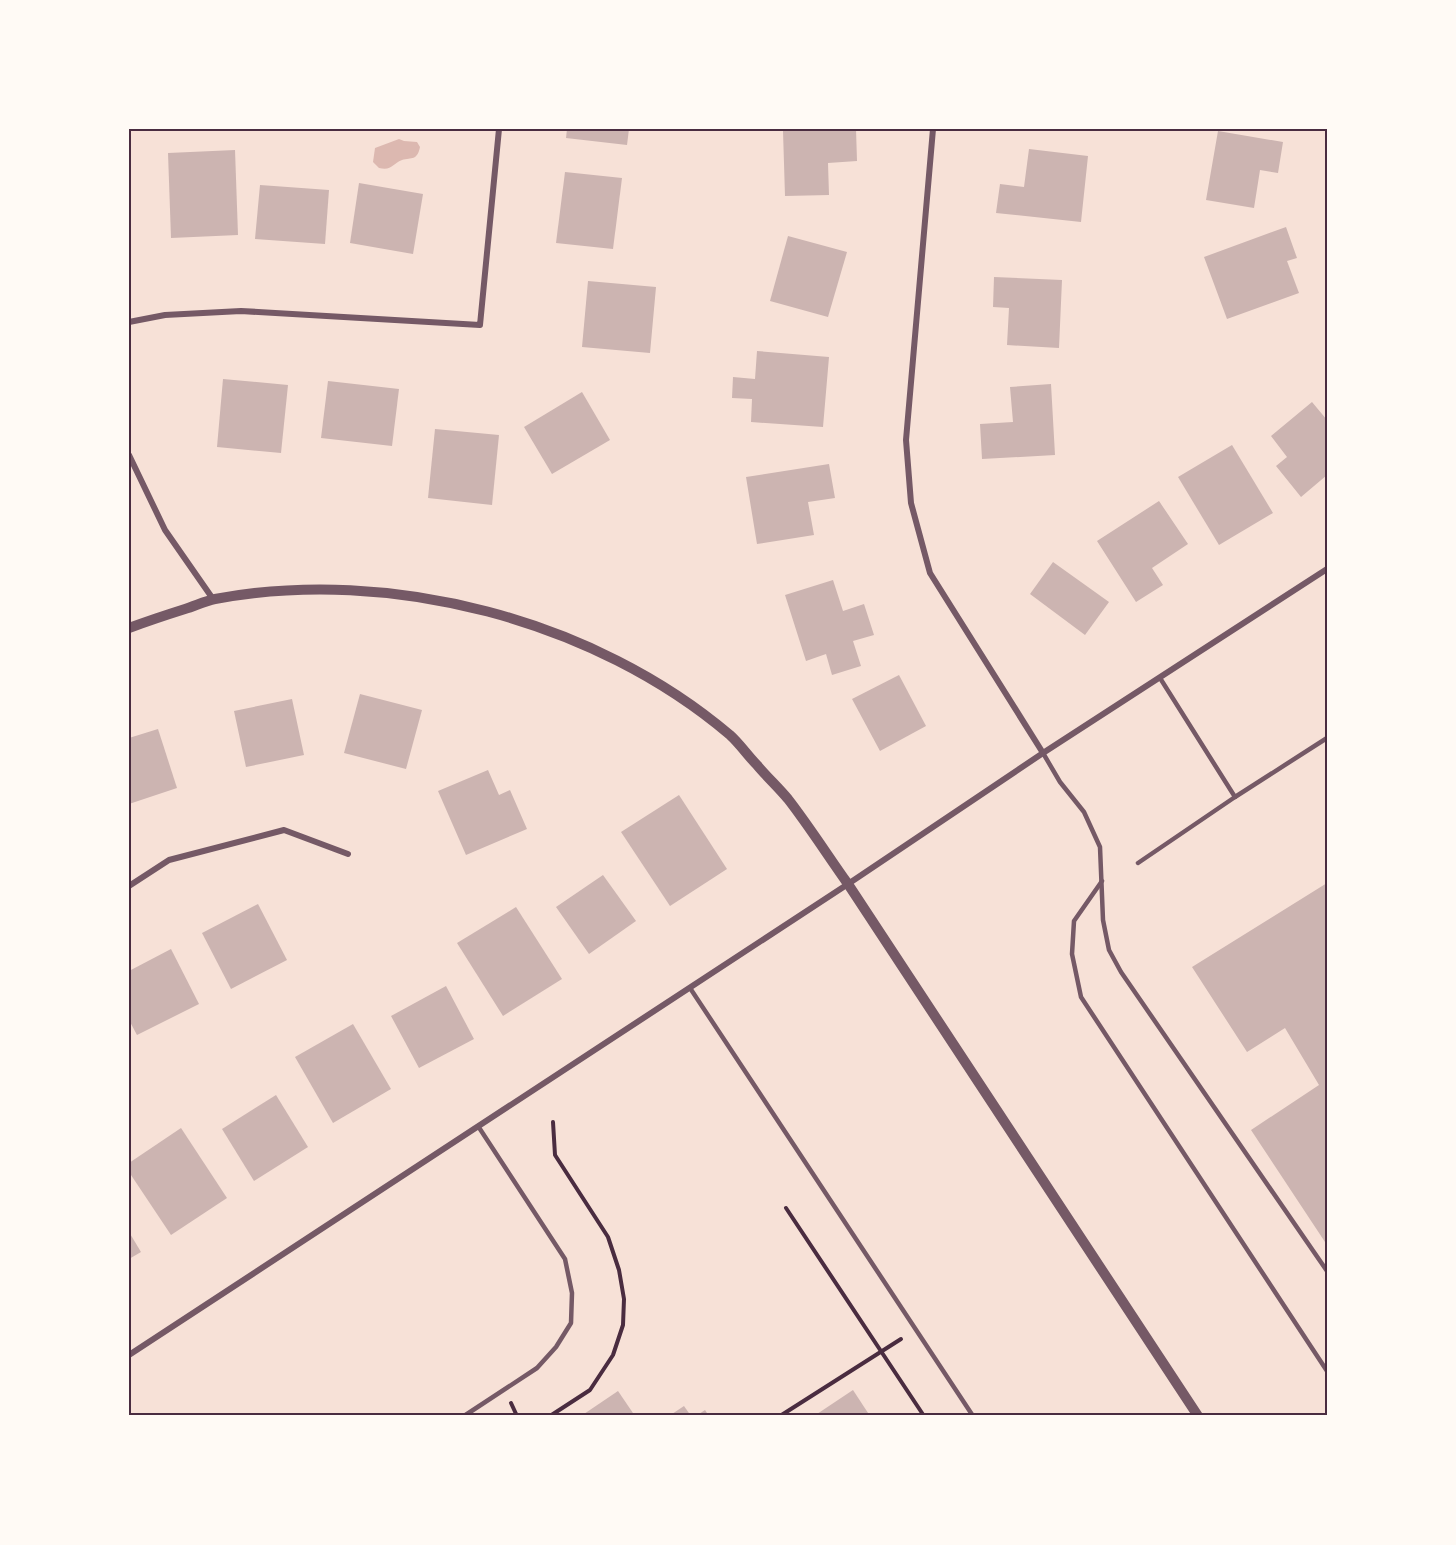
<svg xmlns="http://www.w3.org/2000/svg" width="1456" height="1545" viewBox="0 0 1456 1545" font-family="Literata,serif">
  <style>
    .water { fill: #dcb8b0 }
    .building { fill: #ccb4b1 }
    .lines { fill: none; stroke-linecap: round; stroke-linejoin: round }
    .path { stroke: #4a2c40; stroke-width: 4 }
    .service { stroke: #755966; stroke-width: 4.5 }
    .minor { stroke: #755966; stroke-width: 6 }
    .tertiary { stroke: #755966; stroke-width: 10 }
    .neatline { fill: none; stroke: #4a2c40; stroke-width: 2 }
  </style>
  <rect width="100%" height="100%" fill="#f7e1d7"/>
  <path class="water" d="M 399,139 L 404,141 L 417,142 L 420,147 C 417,161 412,157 402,160 C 392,164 392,171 379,168 L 373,162 L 375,148 Z"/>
  <g class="building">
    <path d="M 567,129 L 629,129 L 627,145 L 566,138 Z"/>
    <path d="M 856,129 L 857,161 L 828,163 L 829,195 L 785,196 L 783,131 Z"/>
    <path d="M 1218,131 L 1283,142 L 1278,173 L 1260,170 L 1254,208 L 1206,200 Z"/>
    <path d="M 1029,149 L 1088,156 L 1081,222 L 996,213 L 1000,184 L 1024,187 Z"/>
    <path d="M 235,150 L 238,235 L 171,238 L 168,153 Z"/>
    <path d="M 565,172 L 622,178 L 613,249 L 556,243 Z"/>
    <path d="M 359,183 L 423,194 L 413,254 L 350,243 Z"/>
    <path d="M 260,185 L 329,190 L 325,244 L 255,239 Z"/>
    <path d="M 1286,227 L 1297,258 L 1287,261 L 1299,293 L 1227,319 L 1204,257 Z"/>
    <path d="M 788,236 L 847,252 L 828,317 L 770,301 Z"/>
    <path d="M 994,277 L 1062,280 L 1059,348 L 1007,345 L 1009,308 L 993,307 Z"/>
    <path d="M 588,281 L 656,287 L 650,353 L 582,347 Z"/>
    <path d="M 757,351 L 829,357 L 823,427 L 751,422 L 752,399 L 732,398 L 733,377 L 755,379 Z"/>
    <path d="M 223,379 L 288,385 L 281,453 L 217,447 Z"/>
    <path d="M 328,381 L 399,389 L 392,446 L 321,438 Z"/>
    <path d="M 1051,384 L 1055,455 L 982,459 L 980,424 L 1013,422 L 1010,387 Z"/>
    <path d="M 582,392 L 610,440 L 552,474 L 524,427 Z"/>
    <path d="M 1312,402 L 1327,420 L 1327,475 L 1301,497 L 1276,466 L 1287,457 L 1271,436 Z"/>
    <path d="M 435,429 L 499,435 L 492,505 L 428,498 Z"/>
    <path d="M 1232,445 L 1273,513 L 1219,545 L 1178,477 Z"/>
    <path d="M 829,464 L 835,498 L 808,502 L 814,535 L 757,544 L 746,477 Z"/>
    <path d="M 1159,501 L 1188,544 L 1152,568 L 1163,585 L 1136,602 L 1097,541 Z"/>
    <path d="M 1053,562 L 1109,602 L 1085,635 L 1030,594 Z"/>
    <path d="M 833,580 L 843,611 L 864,604 L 874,635 L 853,641 L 861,666 L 832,675 L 826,654 L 806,661 L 785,595 Z"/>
    <path d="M 899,675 L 926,726 L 880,751 L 852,699 Z"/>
    <path d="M 360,694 L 422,710 L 406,769 L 344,753 Z"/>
    <path d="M 292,699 L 304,755 L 246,767 L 234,711 Z"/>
    <path d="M 158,729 L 177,788 L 129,804 L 129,738 Z"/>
    <path d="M 488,770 L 499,795 L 510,790 L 527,829 L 466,855 L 438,791 Z"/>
    <path d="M 679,795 L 727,869 L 670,906 L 621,832 Z"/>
    <path d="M 603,875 L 636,921 L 589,954 L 556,907 Z"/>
    <path d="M 1327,883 L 1327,1241 L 1325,1242 L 1251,1130 L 1319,1085 L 1285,1028 L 1247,1052 L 1192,967 Z"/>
    <path d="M 258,904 L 287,960 L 231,989 L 202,933 Z"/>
    <path d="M 516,907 L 562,979 L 503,1016 L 457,943 Z"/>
    <path d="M 171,949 L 199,1004 L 137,1035 L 129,1020 L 129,971 Z"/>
    <path d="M 446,986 L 474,1039 L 419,1068 L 391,1016 Z"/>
    <path d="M 353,1024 L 391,1089 L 333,1123 L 295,1057 Z"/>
    <path d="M 276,1095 L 308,1147 L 254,1181 L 222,1129 Z"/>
    <path d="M 181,1128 L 227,1198 L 171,1235 L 129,1172 L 129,1163 Z"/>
    <path d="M 129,1232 L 141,1252 L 129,1259 Z"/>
    <path d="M 853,1390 L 870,1416 L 814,1416 Z"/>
    <path d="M 618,1391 L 635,1416 L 581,1416 Z"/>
    <path d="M 684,1406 L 691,1416 L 669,1416 Z"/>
    <path d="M 705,1410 L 709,1416 L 696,1416 Z"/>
  </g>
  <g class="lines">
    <g class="path">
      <path d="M 786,1208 L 924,1416"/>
      <path d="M 511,1403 L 517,1416"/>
      <path d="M 550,1416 L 590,1390 L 613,1355 L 623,1325 L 624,1299 L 619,1270 L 608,1237 L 555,1155 L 553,1122"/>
      <path d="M 780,1416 L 901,1339"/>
    </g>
    <g class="service">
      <path d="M 1160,678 L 1235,797"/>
      <path d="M 1043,753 L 1060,782 L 1084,812 L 1100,847 L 1103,920 L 1109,950 L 1121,972 L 1327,1271"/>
      <path d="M 1138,863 L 1235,797 L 1327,738"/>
      <path d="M 1102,881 L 1074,921 L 1072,954 L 1081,997 L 1327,1371"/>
      <path d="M 690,988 L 973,1416"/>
      <path d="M 464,1416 L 537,1368 L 556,1347 L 571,1323 L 572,1293 L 565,1259 L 478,1126"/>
    </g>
    <g class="minor">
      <path d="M 933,129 L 906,440 L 911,503 L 930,573 L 1043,753"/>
      <path d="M 129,322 L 165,315 L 241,311 L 480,325 L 499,129"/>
      <path d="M 129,455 L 165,530 L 213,599"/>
      <path d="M 129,886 L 169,860 L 284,830 L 348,854"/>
      <path d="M 129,1355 L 848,884 L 1043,753 L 1327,569"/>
    </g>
    <path class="tertiary" d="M 129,628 C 148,621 166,615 185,609 C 195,606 205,601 215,599 C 390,566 595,620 730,735 C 740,744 748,756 757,765 C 767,777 778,787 788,799 C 809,826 828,856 848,884 L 1198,1416"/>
  </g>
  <rect width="1456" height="1545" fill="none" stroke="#fffaf5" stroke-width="261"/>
  <rect x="130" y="130" width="1196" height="1284" class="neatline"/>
</svg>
